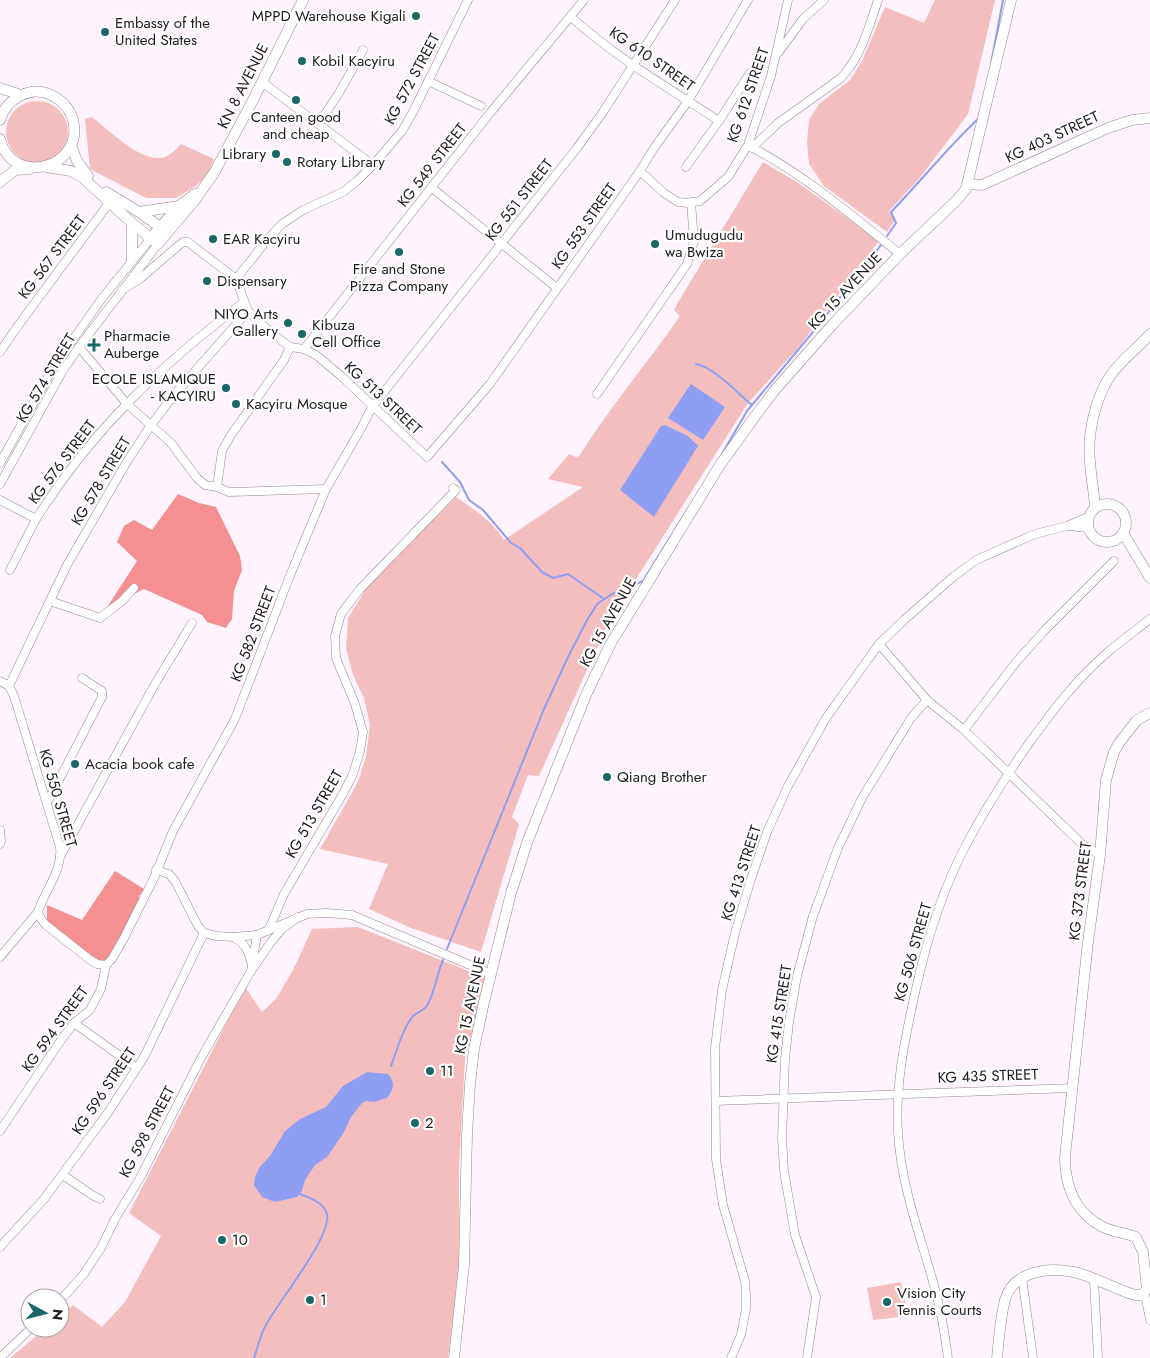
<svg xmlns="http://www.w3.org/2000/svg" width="1150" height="1358" viewBox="0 0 1150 1358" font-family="Jost,sans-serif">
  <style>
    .green { fill: #f5bebe }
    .forest { fill: #f48f92 }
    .water { fill: #8e9ff3 }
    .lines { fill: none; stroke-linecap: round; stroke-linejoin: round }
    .stream { stroke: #8e9ff3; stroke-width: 2 }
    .minor-casing { stroke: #928892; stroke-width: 9 }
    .major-casing { stroke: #928892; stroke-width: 11 }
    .minor { stroke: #fff; stroke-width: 8 }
    .major { stroke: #fff; stroke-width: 10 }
    .poi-dot { fill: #196768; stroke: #fff; stroke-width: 2 }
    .labels { text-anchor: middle; stroke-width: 4.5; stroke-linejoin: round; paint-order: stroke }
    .poi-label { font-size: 15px; fill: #1e1a1e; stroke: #fff; text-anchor: start }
    .street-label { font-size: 15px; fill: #1e1a1e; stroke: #fff }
  </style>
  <rect width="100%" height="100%" fill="#fff3fe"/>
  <g class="green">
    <path d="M 935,0 L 995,0 L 968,114 L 919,179 L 889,211 L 895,220 L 887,232 L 824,186 L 809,164 L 807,142 L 809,120 L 819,104 L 850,80 L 862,61 L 885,7 L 924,23 Z"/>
    <circle cx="37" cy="132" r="31"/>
    <path d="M 92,117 C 108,129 137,159 159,158 C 169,158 175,150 181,144 L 214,159 L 207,176 L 196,186 L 176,198 L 146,198 L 90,169 L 85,119 Z"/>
    <path d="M 763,162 L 797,182 L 879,241 L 798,348 L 748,403 L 636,579 L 625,586 L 539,776 L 528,775 L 512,817 L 519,824 L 481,952 L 411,928 L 369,909 L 388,864 L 320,849 L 358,782 L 366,757 L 370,725 L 364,698 L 353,675 L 346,648 L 348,618 L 371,581 L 456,497 C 475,510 491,520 504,540 L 583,487 L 548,479 L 569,454 L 578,458 C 609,408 647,364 680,316 L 674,310 L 677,304 Z"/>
    <path d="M 358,927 L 486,978 L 465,1059 L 459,1166 L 459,1267 L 448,1358 L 10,1358 L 46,1328 L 60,1328 L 60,1316 L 73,1305 L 102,1327 L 125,1302 L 161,1236 L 129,1213 L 245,987 L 262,1012 L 276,999 L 293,970 L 312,929 Z"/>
    <path d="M 901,1282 L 908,1316 L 873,1320 L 867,1288 Z"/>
  </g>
  <g class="forest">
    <path d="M 178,494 L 199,503 L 216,507 L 240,556 L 242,570 L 234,591 L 232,619 L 226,628 L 207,622 L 202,615 L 144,589 L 126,598 L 104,612 L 137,561 L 117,542 L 124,526 L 134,520 L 152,530 Z"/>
    <path d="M 115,871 L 144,889 L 139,896 L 142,907 L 110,965 L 99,967 L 47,925 L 47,905 L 82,920 Z"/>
  </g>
  <g class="water">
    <path d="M 691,384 L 725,407 L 703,440 L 668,418 Z"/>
    <path d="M 665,425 L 688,436 L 698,446 L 654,517 L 620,490 L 661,426 Z"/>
    <path d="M 367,1072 L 388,1074 C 396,1082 393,1091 387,1098 L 374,1102 L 366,1101 L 362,1103 L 351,1117 L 343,1134 L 327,1157 L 315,1165 L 305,1180 L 302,1191 L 297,1197 L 275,1202 L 262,1197 L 254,1185 L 255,1177 L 259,1168 L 270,1156 L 285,1131 L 300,1119 L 326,1107 L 343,1086 Z"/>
  </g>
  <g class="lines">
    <g class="stream">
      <path d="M 991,64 L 1003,0"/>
      <path d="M 887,236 L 896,223 L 891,212 C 921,181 948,147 979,118"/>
      <path d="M 696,364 C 714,367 737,393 752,405"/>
      <path d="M 722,454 L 747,411 L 813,332 L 881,245"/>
      <path d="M 442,462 L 460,482 L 469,500 L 483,510 L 511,543 L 520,548 L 542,572 L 553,578 L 568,574 L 604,599"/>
      <path d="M 447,949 L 544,709 L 568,657 L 586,622 L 597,604 L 612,594 L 643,581 L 689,507"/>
      <path d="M 391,1066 C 397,1050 402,1030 413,1016 C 418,1012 425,1010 428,1004 C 435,990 437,974 443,960"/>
      <path d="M 254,1358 C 258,1347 260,1335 266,1325 C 277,1303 332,1237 327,1214 C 324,1202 309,1198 300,1194"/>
    </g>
    <g class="minor-casing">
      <g id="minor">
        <path d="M 571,17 C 615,57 669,88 719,121"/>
        <path d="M 778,53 L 803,19 L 824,0"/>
        <path d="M 428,81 L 481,106"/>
        <path d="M 262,82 L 373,165"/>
        <path d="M 319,123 L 339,93 L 363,50"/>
        <path d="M 749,146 C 804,174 852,216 900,254"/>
        <path d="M 752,148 L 778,123 L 841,78 C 861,57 869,27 878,0"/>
        <path d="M 686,167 L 719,121 L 750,73"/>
        <path d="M 640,171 L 664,193 L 678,202 L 688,203 L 700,201 L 728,177 L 748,145 L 771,76 L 788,0"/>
        <path d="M 432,188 L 557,288"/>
        <path d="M 236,279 L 268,239 L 282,224 L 303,210 L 343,192 L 357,181 L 373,165 L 402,131 L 413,112 L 468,0"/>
        <path d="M 122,290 L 141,278 L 178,246 L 183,242 L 188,242 L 236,279 L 248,311 L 269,331 L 290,347 L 304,349 L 316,355 L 340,375 L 427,457 L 490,384 L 640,171 L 654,148 L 688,101 L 748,0"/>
        <path d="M 79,347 L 127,404 L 171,443 L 197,478 L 205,485 L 217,487"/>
        <path d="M 290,347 L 284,360 L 231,435 L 222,451 L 217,487 L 229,492 L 326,489"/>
        <path d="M 304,349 L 490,113 L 584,0"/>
        <path d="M 0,352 L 17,327 L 112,199"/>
        <path d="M 597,394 L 687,264 L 694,241 L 691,202"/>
        <path d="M 0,463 L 54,366 L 103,297 L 151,238"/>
        <path d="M 0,484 L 62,372 L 79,347 L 158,244"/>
        <path d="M 0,500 L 36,519 C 92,430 161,365 244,302"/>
        <path d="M 1069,526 L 1088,528"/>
        <path d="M 10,570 L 36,519"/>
        <path d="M 50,601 L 100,618 L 122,601 L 134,588"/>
        <path d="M 879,644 L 927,700 L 964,730 L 1082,844 L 1100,855"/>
        <path d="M 0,681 L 9,686 L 14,696 L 60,847 C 63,870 45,890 38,912 L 41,919 L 46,925 L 89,959 L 97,964 L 106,965 L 112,959 L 124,938 L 154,878 L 173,831 L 235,719 L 289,578 L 326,489 L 362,427 L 372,407 L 577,148 L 603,112 L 675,0"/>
        <path d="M 9,686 L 67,565 L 128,460 L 151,425 L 174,395 L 248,311"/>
        <path d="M 964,730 L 1017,661 L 1045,630 L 1114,561"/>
        <path d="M 47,803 L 102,697 L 102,691 L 82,678"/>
        <path d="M 0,830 L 1,841 L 0,844"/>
        <path d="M 61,855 L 155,684 L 192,623"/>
        <path d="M 156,870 L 169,874 L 175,881 L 198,926 L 204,933 L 217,936 L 233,937 L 257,935 L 307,914 L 327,913 L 352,915 L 491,974"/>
        <path d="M 269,929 L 284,894 L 344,792 L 353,774 L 360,751 L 363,732 L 355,704 L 336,658 L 335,636 L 341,614 L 360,589 L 456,490 L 453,488"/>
        <path d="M 233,937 C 244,942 248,950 251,962"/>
        <path d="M 0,957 L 38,912"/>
        <path d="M 251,971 L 257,935"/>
        <path d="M 74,1023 L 137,1068"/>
        <path d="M 716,1101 L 1073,1088"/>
        <path d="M 0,1131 L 61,1040 L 74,1023 L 90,1010 L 101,989 L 106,965"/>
        <path d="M 63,1175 L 92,1195 L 100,1199"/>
        <path d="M 0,1247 L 44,1199 L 107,1114 L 144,1057 L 204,933"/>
        <path d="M 1022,1277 L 1033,1358"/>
        <path d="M 1094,1280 L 1098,1358"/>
        <path d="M 1145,1294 L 1150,1320"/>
        <path d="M 60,1301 L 83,1275 L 101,1248 L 115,1219 L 140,1178 L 201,1058 L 251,971 L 271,942 L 282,929 L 298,917"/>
        <path d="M 0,1358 L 31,1328"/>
        <path d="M 731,1358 L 741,1335 L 746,1309 L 746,1294 L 745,1281 L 723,1205 L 716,1159 L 715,1048 L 722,990 L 735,933 L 750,882 L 767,832 L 788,786 L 826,718 L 879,644 L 904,620 L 953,577 L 976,560 L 1035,534 L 1067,526 L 1088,517"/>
        <path d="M 807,1358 L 816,1297 L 795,1235 L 784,1171 L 782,1138 L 785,1059 L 789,1022 L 797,976 L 813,916 L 838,848 L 862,798 L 911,718 L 927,700"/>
        <path d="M 948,1358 C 945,1335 941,1311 935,1289 C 921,1237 901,1187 898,1132 C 895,1086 905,1038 915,993 C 926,943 942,890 966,845 C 984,811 1005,778 1027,746 C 1051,713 1076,679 1108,652 C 1121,641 1136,630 1150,619"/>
      </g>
    </g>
    <g class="major-casing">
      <g id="major">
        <path d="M 0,88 L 21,95"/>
        <path d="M 0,120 C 6,99 30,85 51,95 C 62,100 70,109 73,120 C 85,168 12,188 0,139"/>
        <path d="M 71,145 L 77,161 L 88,176"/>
        <path d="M 46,167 L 71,171 L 82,177 L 132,223 L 158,244 L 195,200 L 214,173 L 253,100 L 303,0"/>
        <path d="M 0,182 L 15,170 L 30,169"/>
        <path d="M 969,184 L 982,185 L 1108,128 L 1132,120 L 1150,118"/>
        <path d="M 106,192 L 139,212 L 167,232"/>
        <path d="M 139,212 L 179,206"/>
        <path d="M 132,223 L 132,260"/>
        <path d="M 155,233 L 179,206 L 195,194"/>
        <circle cx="1107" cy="523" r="19"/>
        <path d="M 1095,507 C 1094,492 1091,477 1090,462 C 1087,435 1095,399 1110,376 C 1121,360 1137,349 1150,334"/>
        <path d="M 1123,533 L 1150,578"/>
        <path d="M 454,1358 L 464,1265 L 467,1134 L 470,1084 L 474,1049 L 484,1002 L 511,893 L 528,840 L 586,695 L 611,643 L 641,594 L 720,465 L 756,415 L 774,391 L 834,323 L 900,254 L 957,200 L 966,189 L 1011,0"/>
        <path d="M 997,1358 C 999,1339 1000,1319 1005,1300 C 1013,1271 1048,1267 1073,1272 C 1094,1276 1114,1289 1135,1295 L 1142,1295 L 1147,1289 L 1143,1252 L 1136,1237 C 1126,1233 1113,1232 1103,1227 C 1075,1213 1065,1186 1065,1157 L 1088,942 L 1100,855 L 1106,780 L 1114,752 L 1119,743 L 1137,720 L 1150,713"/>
      </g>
    </g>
    <use href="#minor" class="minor"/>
    <use href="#major" class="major"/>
  </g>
  <g class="poi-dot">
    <circle cx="416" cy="16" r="5"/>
    <circle cx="105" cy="32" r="5"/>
    <circle cx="302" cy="61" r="5"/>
    <circle cx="296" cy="100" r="5"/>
    <circle cx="276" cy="154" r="5"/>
    <circle cx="287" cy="162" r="5"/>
    <circle cx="213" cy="239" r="5"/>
    <circle cx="655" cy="244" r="5"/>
    <circle cx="399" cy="252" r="5"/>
    <circle cx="207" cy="281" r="5"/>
    <circle cx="288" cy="323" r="5"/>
    <circle cx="302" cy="334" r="5"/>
    <path d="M91.5 337.5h5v5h5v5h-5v5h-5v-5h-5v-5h5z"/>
    <circle cx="226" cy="388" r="5"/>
    <circle cx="236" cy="404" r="5"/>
    <circle cx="75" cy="764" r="5"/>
    <circle cx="607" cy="777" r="5"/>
    <circle cx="430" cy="1071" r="5"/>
    <circle cx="415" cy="1123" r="5"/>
    <circle cx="222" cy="1240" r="5"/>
    <circle cx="310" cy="1300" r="5"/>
    <circle cx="887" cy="1302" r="5"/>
  </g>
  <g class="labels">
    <g class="poi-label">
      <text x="406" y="21" text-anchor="end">MPPD Warehouse Kigali</text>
      <text x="115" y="28">Embassy of the<tspan x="115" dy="17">United States</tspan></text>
      <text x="312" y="66">Kobil Kacyiru</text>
      <text x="296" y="122" text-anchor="middle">Canteen good<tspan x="296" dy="17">and cheap</tspan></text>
      <text x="266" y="159" text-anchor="end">Library</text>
      <text x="297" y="167">Rotary Library</text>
      <text x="665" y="240">Umudugudu<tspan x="665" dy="17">wa Bwiza</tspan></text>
      <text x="223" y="244">EAR Kacyiru</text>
      <text x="399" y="274" text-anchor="middle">Fire and Stone<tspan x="399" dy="17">Pizza Company</tspan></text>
      <text x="217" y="286">Dispensary</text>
      <text x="278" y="319" text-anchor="end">NIYO Arts<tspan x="278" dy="17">Gallery</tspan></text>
      <text x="312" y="330">Kibuza<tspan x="312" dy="17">Cell Office</tspan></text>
      <text x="104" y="341">Pharmacie<tspan x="104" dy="17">Auberge</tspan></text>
      <text x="216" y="384" text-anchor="end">ECOLE ISLAMIQUE<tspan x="216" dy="17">- KACYIRU</tspan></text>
      <text x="246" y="409">Kacyiru Mosque</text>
      <text x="85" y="769">Acacia book cafe</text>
      <text x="617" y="782">Qiang Brother</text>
      <text x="440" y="1076">11</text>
      <text x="425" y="1128">2</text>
      <text x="232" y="1245">10</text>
      <text x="897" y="1298">Vision City<tspan x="897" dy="17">Tennis Courts</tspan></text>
      <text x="320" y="1305">1</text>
    </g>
    <g class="street-label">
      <text transform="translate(652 59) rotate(35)" y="5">KG 610 STREET</text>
      <text transform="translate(412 79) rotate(-62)" y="5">KG 572 STREET</text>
      <text transform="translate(243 86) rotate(-63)" y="5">KN 8 AVENUE</text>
      <text transform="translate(748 95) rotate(-71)" y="5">KG 612 STREET</text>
      <text transform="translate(1052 137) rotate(-25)" y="5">KG 403 STREET</text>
      <text transform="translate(432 165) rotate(-52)" y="5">KG 549 STREET</text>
      <text transform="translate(519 200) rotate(-52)" y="5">KG 551 STREET</text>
      <text transform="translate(584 226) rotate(-55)" y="5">KG 553 STREET</text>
      <text transform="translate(52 257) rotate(-53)" y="5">KG 567 STREET</text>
      <text transform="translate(845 291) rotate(-47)" y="5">KG 15 AVENUE</text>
      <text transform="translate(46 378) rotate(-59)" y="5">KG 574 STREET</text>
      <text transform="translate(383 398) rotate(43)" y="5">KG 513 STREET</text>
      <text transform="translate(62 462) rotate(-53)" y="5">KG 576 STREET</text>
      <text transform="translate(101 481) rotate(-59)" y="5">KG 578 STREET</text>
      <text transform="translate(608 622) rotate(-61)" y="5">KG 15 AVENUE</text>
      <text transform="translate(253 634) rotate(-69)" y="5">KG 582 STREET</text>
      <text transform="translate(58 798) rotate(74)" y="5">KG 550 STREET</text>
      <text transform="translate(314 814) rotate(-60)" y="5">KG 513 STREET</text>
      <text transform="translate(741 873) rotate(-72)" y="5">KG 413 STREET</text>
      <text transform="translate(1080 891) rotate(-83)" y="5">KG 373 STREET</text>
      <text transform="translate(913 952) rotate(-74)" y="5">KG 506 STREET</text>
      <text transform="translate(470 1005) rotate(-78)" y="5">KG 15 AVENUE</text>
      <text transform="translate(779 1014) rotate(-81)" y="5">KG 415 STREET</text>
      <text transform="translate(55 1029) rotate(-54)" y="5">KG 594 STREET</text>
      <text transform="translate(988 1076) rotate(-2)" y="5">KG 435 STREET</text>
      <text transform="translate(104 1091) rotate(-56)" y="5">KG 596 STREET</text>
      <text transform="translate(147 1132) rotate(-62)" y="5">KG 598 STREET</text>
    </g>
  </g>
  <g transform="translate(45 1313) rotate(97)"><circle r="24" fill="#ffffff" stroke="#a5a3a5"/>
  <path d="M0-4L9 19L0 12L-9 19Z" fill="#196768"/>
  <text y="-8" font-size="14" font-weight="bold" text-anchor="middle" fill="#1e1a1e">N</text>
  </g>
</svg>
